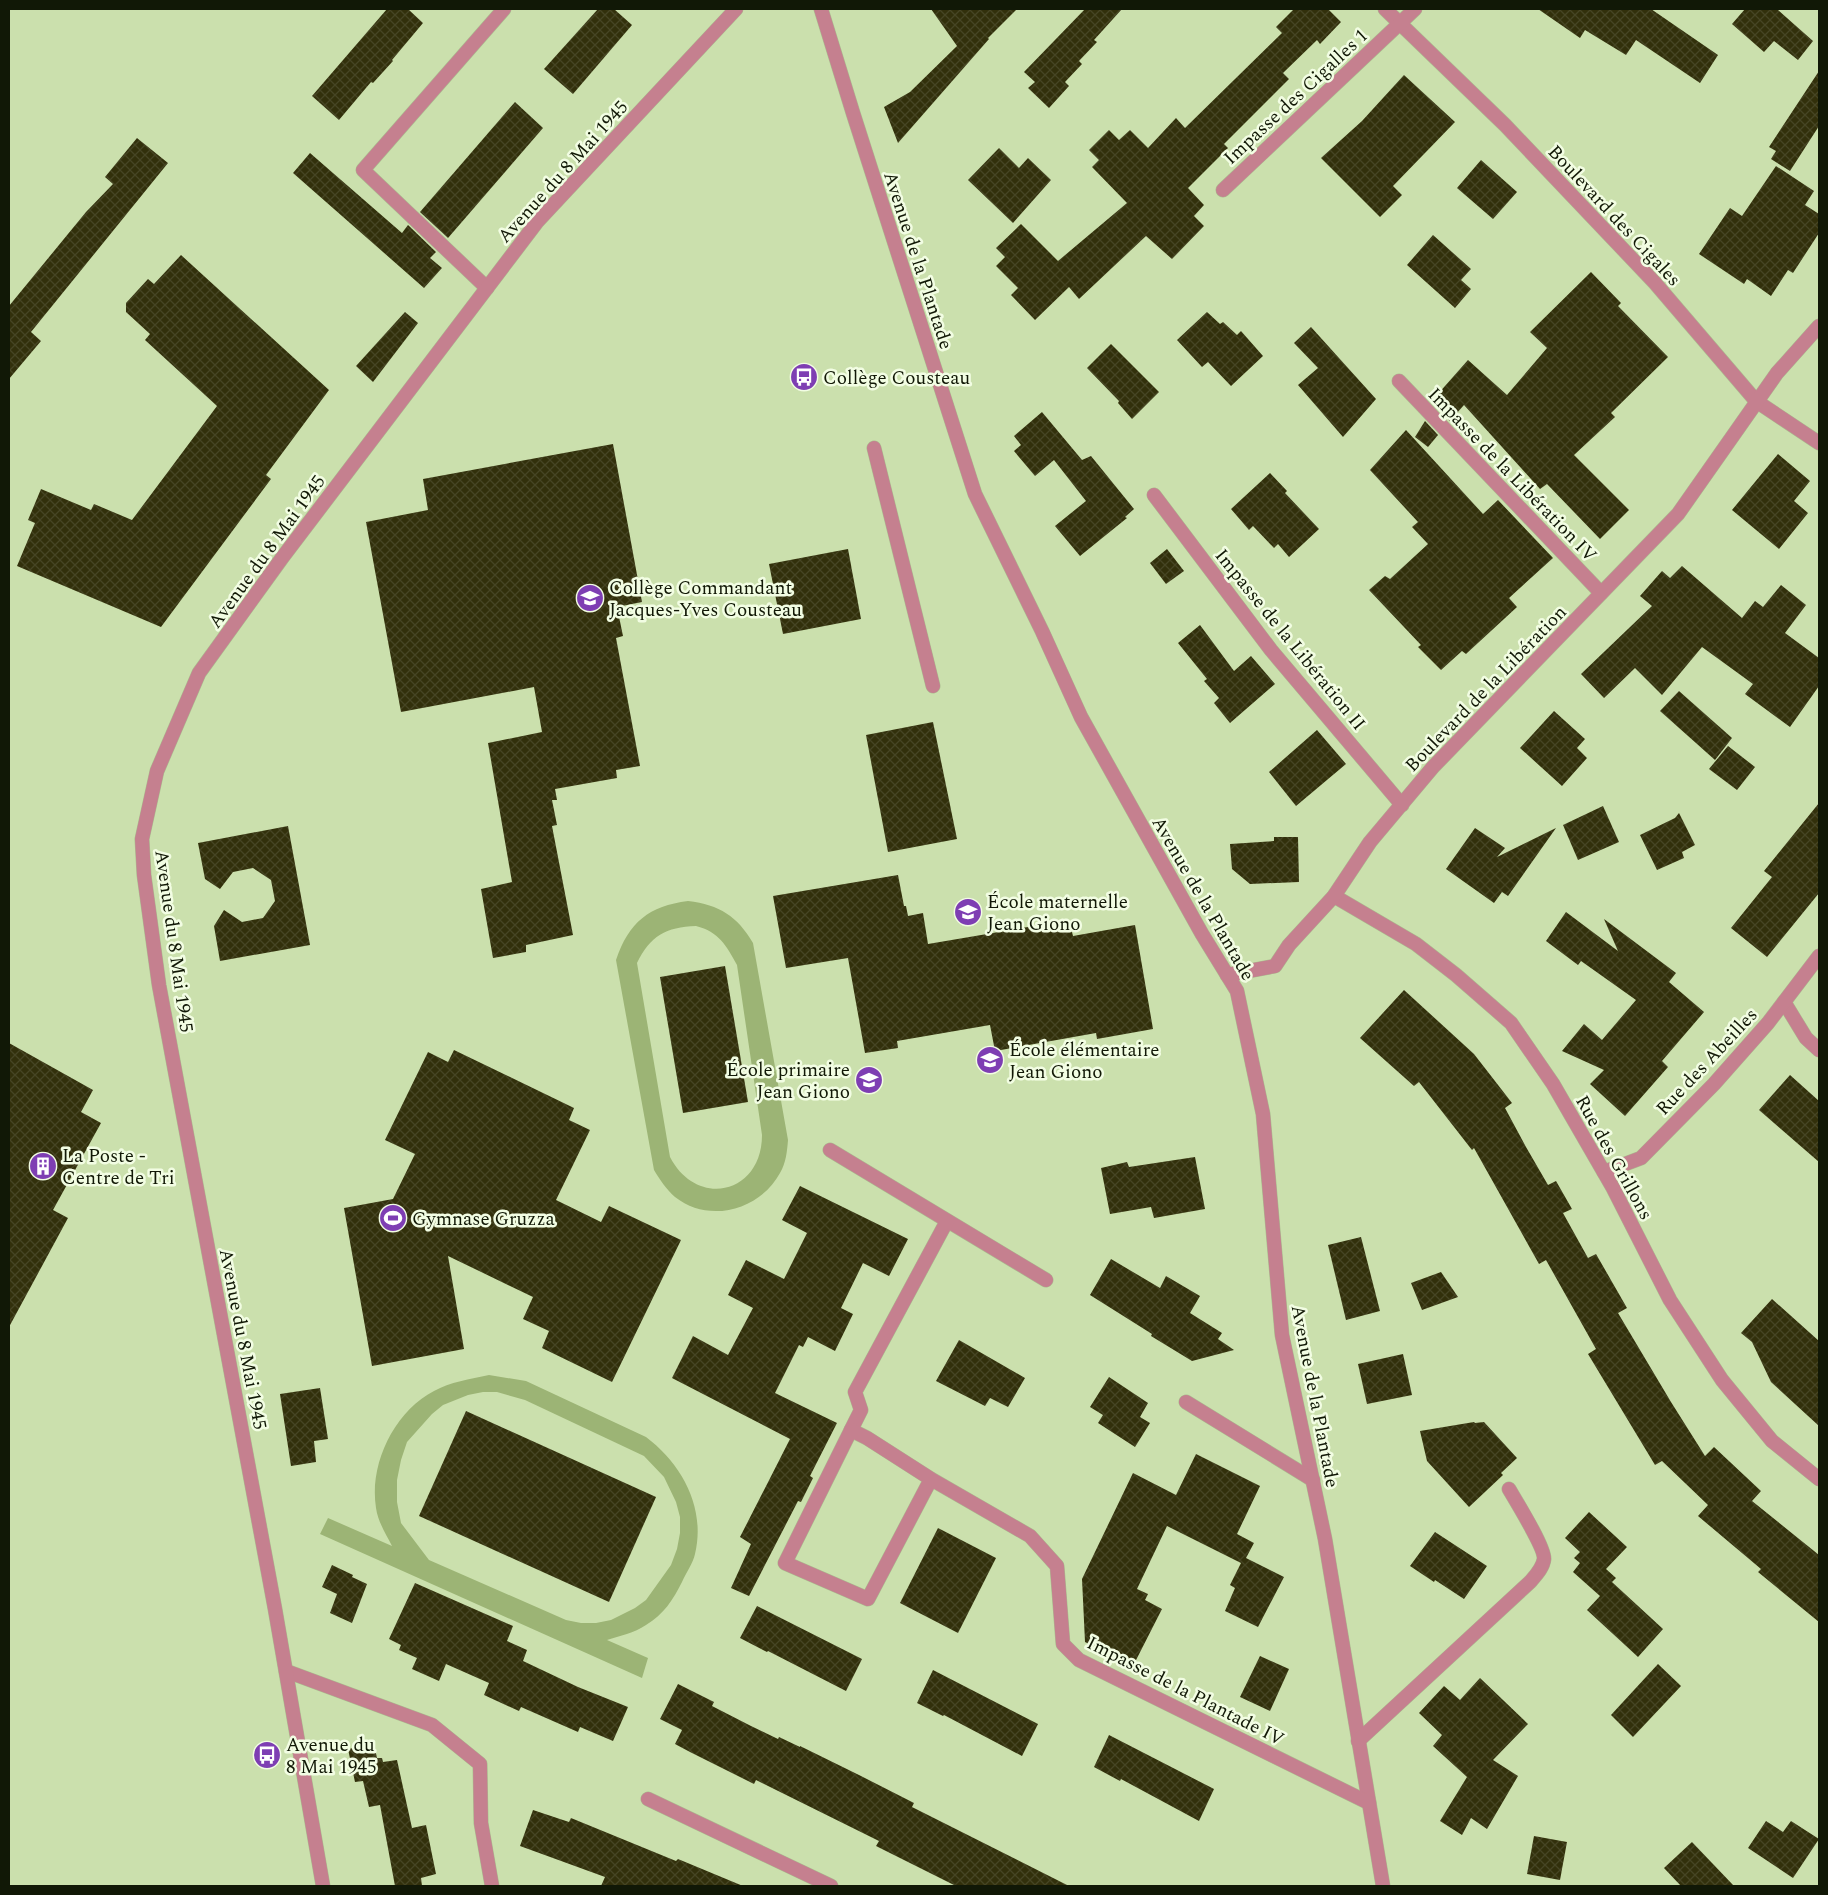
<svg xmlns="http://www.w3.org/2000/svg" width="1828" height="1895" viewBox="0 0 1828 1895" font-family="Spectral,serif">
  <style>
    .pitch { fill: #9cb475; fill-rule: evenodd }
    .building { fill: url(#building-cross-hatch) }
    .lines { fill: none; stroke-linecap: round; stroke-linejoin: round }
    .pedestrian-casing { stroke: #aabc8f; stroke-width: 15 }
    .minor-casing { stroke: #aabc8f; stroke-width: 15 }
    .pedestrian { stroke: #c5808f; stroke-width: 14 }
    .minor { stroke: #c5808f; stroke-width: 14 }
    .labels { text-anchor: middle; stroke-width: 5; stroke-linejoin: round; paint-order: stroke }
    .street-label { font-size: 19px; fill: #111806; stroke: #f2fde3 }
    .poi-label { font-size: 19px; fill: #111806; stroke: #f2fde3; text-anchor: start }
  </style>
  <defs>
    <pattern id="building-cross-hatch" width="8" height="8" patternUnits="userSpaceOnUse" patternTransform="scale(1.25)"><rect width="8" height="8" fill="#32300b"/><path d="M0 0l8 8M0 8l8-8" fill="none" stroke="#464524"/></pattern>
  </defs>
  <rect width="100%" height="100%" fill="#cbe0ad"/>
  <g class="pitch">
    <path d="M 688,901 C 720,905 737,916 753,943 L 788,1140 C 787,1152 786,1163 780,1173 C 760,1210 709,1224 675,1197 C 666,1189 660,1180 654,1170 L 616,960 C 629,922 649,906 688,901 ZM 696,926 C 719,932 726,945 737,965 L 762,1135 C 762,1194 697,1209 670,1157 L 637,963 C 650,936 666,927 696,926 Z"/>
    <path d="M 489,1375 L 526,1381 L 646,1437 C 682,1464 706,1508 695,1554 C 693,1563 686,1573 682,1582 C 673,1600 664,1614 646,1625 C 634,1633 620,1636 607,1640 L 648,1658 L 642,1678 L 320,1534 L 328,1518 L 392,1546 C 386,1534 378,1522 376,1508 C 369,1464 394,1412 434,1391 C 450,1382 470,1379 489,1375 ZM 483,1392 L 497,1392 L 525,1400 L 644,1456 L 664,1477 L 676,1502 L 680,1517 L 680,1533 L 677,1549 L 671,1565 L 646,1600 L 635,1608 L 611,1620 L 596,1623 L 581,1623 L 566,1620 L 429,1560 L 401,1523 L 397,1502 L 397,1480 L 401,1460 L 407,1442 L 432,1414 L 443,1405 L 468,1395 Z"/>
  </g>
  <g class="building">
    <path d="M 387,9 L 408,9 L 423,23 L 392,60 L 393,61 L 373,83 L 371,82 L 339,120 L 312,96 Z"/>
    <path d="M 598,9 L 614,9 L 632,25 L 573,94 L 544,69 Z"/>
    <path d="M 931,9 L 1017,9 L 988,38 L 989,39 L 898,143 L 884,107 L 910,92 L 957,46 Z"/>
    <path d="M 1085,9 L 1122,9 L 1094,40 L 1097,42 L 1079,61 L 1082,64 L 1065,82 L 1069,86 L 1049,108 L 1028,88 L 1035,82 L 1024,72 Z"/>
    <path d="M 1294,9 L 1328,9 L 1341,22 L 1320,44 L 1317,40 L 1283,73 L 1289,79 L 1224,144 L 1228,148 L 1188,188 L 1204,205 L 1194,216 L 1204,226 L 1172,259 L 1146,236 L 1079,299 L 1069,287 L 1035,320 L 1011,295 L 1018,288 L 996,266 L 1005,257 L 996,248 L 1021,224 L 1058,261 L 1127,203 L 1092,167 L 1099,160 L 1089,150 L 1109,130 L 1119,140 L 1130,130 L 1148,148 L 1176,118 L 1185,128 L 1282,33 L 1276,27 Z"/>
    <path d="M 1538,9 L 1651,9 L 1718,55 L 1700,83 L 1636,40 L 1626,55 L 1585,30 L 1580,38 Z"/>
    <path d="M 1745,9 L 1777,9 L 1813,41 L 1798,60 L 1774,41 L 1764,52 L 1732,24 Z"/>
    <path d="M 1819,71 L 1819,126 L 1790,171 L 1771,159 L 1776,151 L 1769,147 Z"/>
    <path d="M 1404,75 L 1455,122 L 1393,186 L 1402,195 L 1380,217 L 1321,158 L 1362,121 Z"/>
    <path d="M 515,102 L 543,128 L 448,238 L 420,212 Z"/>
    <path d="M 137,138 L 168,163 L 31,332 L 41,341 L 9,379 L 9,306 L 86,212 L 113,184 L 105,177 Z"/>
    <path d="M 999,148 L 1019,168 L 1028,158 L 1051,180 L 1013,223 L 968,180 Z"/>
    <path d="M 310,153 L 402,233 L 408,225 L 436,252 L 430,258 L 442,268 L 424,288 L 293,173 Z"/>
    <path d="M 1481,160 L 1517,192 L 1493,219 L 1457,188 Z"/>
    <path d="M 1776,166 L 1814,191 L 1805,205 L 1819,214 L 1819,233 L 1793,273 L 1788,270 L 1771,296 L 1747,279 L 1744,284 L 1699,254 L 1730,208 L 1742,216 Z"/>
    <path d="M 1433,235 L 1471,269 L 1461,280 L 1471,289 L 1455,308 L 1407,265 Z"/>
    <path d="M 181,255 L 329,390 L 266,475 L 271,479 L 161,627 L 17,566 L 35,523 L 28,520 L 41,489 L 91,510 L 94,504 L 132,520 L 217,406 L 145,340 L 150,334 L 126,312 L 126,303 L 148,279 L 154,284 Z"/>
    <path d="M 1591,272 L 1621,303 L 1618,306 L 1668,357 L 1611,413 L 1615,417 L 1574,455 L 1629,510 L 1600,539 L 1547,484 L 1540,489 L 1464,405 L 1450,421 L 1436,407 L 1441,399 L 1437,395 L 1468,360 L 1507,395 L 1547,348 L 1530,332 Z"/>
    <path d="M 405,312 L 418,323 L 373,382 L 356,366 Z"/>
    <path d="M 1207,312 L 1220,324 L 1223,322 L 1237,335 L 1241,331 L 1263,356 L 1231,386 L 1208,362 L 1202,367 L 1177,340 Z"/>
    <path d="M 1311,327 L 1376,399 L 1343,437 L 1298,385 L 1318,368 L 1294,343 Z"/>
    <path d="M 1111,344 L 1159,392 L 1132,419 L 1118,403 L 1119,401 L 1087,368 Z"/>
    <path d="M 1042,412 L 1082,460 L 1091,456 L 1134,509 L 1125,517 L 1127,518 L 1080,556 L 1055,526 L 1086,501 L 1054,460 L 1035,476 L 1014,451 L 1021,445 L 1014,436 Z"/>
    <path d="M 1425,421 L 1438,435 L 1428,447 L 1415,437 Z"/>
    <path d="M 1406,430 L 1483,514 L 1498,500 L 1553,558 L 1509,598 L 1517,607 L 1466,654 L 1462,651 L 1441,670 L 1418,647 L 1421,645 L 1369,590 L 1385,576 L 1390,579 L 1428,544 L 1412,527 L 1418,522 L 1370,470 Z"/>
    <path d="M 613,444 L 642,602 L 617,607 L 623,636 L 616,638 L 640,766 L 616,770 L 617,778 L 555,789 L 557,800 L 552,800 L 557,825 L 552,826 L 573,935 L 526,945 L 526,952 L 493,958 L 481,889 L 512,882 L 488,743 L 542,732 L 534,687 L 401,712 L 366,522 L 428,510 L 423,479 Z"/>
    <path d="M 1778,454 L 1810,481 L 1794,501 L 1808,513 L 1779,549 L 1732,510 Z"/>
    <path d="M 1270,473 L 1287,491 L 1285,493 L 1319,529 L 1289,557 L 1278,544 L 1274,548 L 1253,526 L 1249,530 L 1231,509 Z"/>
    <path d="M 848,549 L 861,619 L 783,634 L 769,564 Z"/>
    <path d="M 1167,549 L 1184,571 L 1166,584 L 1150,563 Z"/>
    <path d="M 1682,566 L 1742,618 L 1755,601 L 1763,607 L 1781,585 L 1806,605 L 1785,633 L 1819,658 L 1819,686 L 1790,727 L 1745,694 L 1753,684 L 1702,647 L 1662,695 L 1635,668 L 1604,698 L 1581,674 L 1652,606 L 1640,596 L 1662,571 L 1670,578 Z"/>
    <path d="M 1200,625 L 1234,671 L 1251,656 L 1275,684 L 1230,723 L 1214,703 L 1219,698 L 1204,681 L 1207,679 L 1178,643 Z"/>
    <path d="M 1679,691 L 1732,738 L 1715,760 L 1660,711 Z"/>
    <path d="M 1554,711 L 1585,739 L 1577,748 L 1587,758 L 1562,786 L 1520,748 Z"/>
    <path d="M 933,722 L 957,839 L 888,852 L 866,735 Z"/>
    <path d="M 1317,730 L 1346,764 L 1296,806 L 1269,772 Z"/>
    <path d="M 1728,746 L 1755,767 L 1737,790 L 1709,769 Z"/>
    <path d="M 1819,803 L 1819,893 L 1767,957 L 1731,928 L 1772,877 L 1764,871 Z"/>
    <path d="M 1603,806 L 1619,842 L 1578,860 L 1563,825 Z"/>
    <path d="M 1679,813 L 1695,845 L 1682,852 L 1684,858 L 1657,870 L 1640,835 L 1675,818 Z"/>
    <path d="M 288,826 L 310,945 L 220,961 L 214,926 L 224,910 L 242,922 L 263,918 L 275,901 L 271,880 L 253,868 L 233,872 L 220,889 L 205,879 L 198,843 Z"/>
    <path d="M 1475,828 L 1505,848 L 1497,857 L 1556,828 L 1508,896 L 1502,892 L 1494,903 L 1446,869 Z"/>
    <path d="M 1274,837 L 1298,837 L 1299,882 L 1250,884 L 1232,869 L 1230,844 L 1274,841 Z"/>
    <path d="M 898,875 L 904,906 L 906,906 L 908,916 L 923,913 L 928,944 L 1069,920 L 1073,936 L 1135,925 L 1153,1029 L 1097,1039 L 1096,1033 L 995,1051 L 990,1025 L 897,1041 L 898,1048 L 865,1053 L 848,958 L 786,968 L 773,896 Z"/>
    <path d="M 1566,912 L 1618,951 L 1604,919 L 1676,973 L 1669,982 L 1704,1012 L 1662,1061 L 1668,1067 L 1625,1116 L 1590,1084 L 1604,1070 L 1562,1051 L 1584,1024 L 1602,1040 L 1636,1000 L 1581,961 L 1578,965 L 1546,941 Z"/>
    <path d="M 725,966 L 748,1102 L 683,1113 L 660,977 Z"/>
    <path d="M 1404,990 L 1474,1054 L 1512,1103 L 1505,1108 L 1526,1147 L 1548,1185 L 1556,1181 L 1572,1209 L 1563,1213 L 1588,1258 L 1596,1254 L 1627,1308 L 1618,1313 L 1671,1402 L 1705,1456 L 1714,1447 L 1761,1491 L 1752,1501 L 1819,1555 L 1819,1622 L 1758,1572 L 1761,1569 L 1698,1516 L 1708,1505 L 1662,1461 L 1655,1465 L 1588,1354 L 1596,1349 L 1546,1260 L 1539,1264 L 1474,1148 L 1472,1150 L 1419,1082 L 1414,1086 L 1360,1038 Z"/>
    <path d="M 9,1043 L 93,1090 L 81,1112 L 101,1123 L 53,1210 L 68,1218 L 9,1327 Z"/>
    <path d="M 454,1050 L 574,1108 L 569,1120 L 590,1130 L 556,1200 L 601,1222 L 609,1206 L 681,1240 L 612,1382 L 542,1348 L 549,1331 L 523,1319 L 533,1297 L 448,1256 L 464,1349 L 372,1366 L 344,1208 L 393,1199 L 415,1154 L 385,1140 L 428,1052 L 448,1062 Z"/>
    <path d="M 1790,1075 L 1819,1101 L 1819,1162 L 1759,1110 Z"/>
    <path d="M 1195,1157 L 1205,1209 L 1154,1218 L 1151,1207 L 1110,1214 L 1101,1168 L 1127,1162 L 1129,1167 Z"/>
    <path d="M 800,1186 L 908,1239 L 889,1276 L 863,1263 L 841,1308 L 853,1314 L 835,1351 L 808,1337 L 803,1347 L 799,1345 L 775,1393 L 837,1423 L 810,1476 L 813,1478 L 801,1502 L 798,1501 L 749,1596 L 731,1588 L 751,1544 L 740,1537 L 790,1439 L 672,1378 L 693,1336 L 728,1355 L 753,1308 L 728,1295 L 746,1260 L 784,1279 L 807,1233 L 782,1220 Z"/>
    <path d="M 1361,1237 L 1380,1311 L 1346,1320 L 1328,1245 Z"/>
    <path d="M 1111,1259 L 1160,1288 L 1166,1276 L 1200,1296 L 1190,1313 L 1222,1333 L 1218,1339 L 1234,1350 L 1192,1361 L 1151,1336 L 1152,1334 L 1090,1295 Z"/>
    <path d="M 1441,1272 L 1458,1297 L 1422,1310 L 1411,1283 Z"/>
    <path d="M 1772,1299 L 1819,1341 L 1819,1426 L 1771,1382 L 1752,1342 L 1741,1333 Z"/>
    <path d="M 959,1340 L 1025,1378 L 1008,1407 L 990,1398 L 985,1406 L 936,1381 Z"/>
    <path d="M 1403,1354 L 1412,1395 L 1367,1404 L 1358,1364 Z"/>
    <path d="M 1109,1377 L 1148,1403 L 1140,1417 L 1150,1423 L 1135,1447 L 1098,1423 L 1103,1415 L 1090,1407 Z"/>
    <path d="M 320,1388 L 328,1439 L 314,1441 L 316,1462 L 291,1466 L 280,1394 Z"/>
    <path d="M 466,1411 L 656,1497 L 609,1602 L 419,1516 Z"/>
    <path d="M 1474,1422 L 1475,1423 L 1484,1422 L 1517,1458 L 1501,1473 L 1503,1475 L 1469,1507 L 1427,1461 L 1420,1431 Z"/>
    <path d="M 1196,1454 L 1260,1486 L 1237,1534 L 1254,1543 L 1246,1558 L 1284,1577 L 1258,1627 L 1225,1611 L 1235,1588 L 1230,1585 L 1241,1563 L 1167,1526 L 1137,1589 L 1148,1594 L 1145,1600 L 1162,1609 L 1133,1666 L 1085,1642 L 1082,1579 L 1133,1473 L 1176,1495 Z"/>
    <path d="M 1589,1512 L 1627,1547 L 1606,1569 L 1616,1578 L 1612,1582 L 1663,1629 L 1638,1657 L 1587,1610 L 1600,1596 L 1573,1572 L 1580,1563 L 1574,1558 L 1580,1552 L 1565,1538 Z"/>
    <path d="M 938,1528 L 996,1558 L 958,1633 L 900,1603 Z"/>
    <path d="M 1435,1532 L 1487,1566 L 1464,1599 L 1435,1580 L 1434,1582 L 1410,1566 Z"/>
    <path d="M 332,1565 L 353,1575 L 352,1577 L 367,1584 L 352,1623 L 330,1613 L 337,1594 L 322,1587 Z"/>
    <path d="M 415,1583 L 513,1626 L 507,1641 L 527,1650 L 523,1661 L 578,1687 L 628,1707 L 613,1741 L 580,1727 L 578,1732 L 521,1707 L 519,1711 L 484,1695 L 489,1683 L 446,1664 L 439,1681 L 412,1669 L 417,1658 L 399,1650 L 401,1645 L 389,1639 Z"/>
    <path d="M 757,1606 L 862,1659 L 846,1691 L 768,1651 L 767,1652 L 740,1638 Z"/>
    <path d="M 1260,1656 L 1289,1669 L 1270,1711 L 1240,1697 Z"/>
    <path d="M 1658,1664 L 1681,1686 L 1633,1737 L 1611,1715 Z"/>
    <path d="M 933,1670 L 1038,1724 L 1022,1756 L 944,1715 L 943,1716 L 917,1703 Z"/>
    <path d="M 1480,1678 L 1528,1724 L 1493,1760 L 1518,1776 L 1487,1829 L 1471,1818 L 1462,1835 L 1440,1821 L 1467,1777 L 1433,1746 L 1442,1735 L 1419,1713 L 1444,1686 L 1460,1700 Z"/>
    <path d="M 678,1684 L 714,1702 L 712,1706 L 751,1726 L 778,1739 L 779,1737 L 800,1747 L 800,1746 L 859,1775 L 914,1803 L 912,1807 L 1069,1886 L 956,1886 L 876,1846 L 879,1841 L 756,1780 L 754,1784 L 690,1752 L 675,1744 L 682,1730 L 660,1719 Z"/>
    <path d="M 1109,1735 L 1214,1789 L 1199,1821 L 1121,1779 L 1120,1781 L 1094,1767 Z"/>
    <path d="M 374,1744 L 377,1758 L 382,1758 L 383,1762 L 397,1760 L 412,1828 L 426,1825 L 436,1874 L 421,1878 L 422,1886 L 395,1886 L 380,1805 L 369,1807 L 363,1781 L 355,1782 L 348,1749 Z"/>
    <path d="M 533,1810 L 569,1822 L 571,1818 L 676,1861 L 678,1859 L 743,1886 L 601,1886 L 605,1877 L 520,1846 Z"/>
    <path d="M 1766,1821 L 1783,1832 L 1791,1821 L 1819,1839 L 1793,1878 L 1748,1848 Z"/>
    <path d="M 1534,1836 L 1567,1842 L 1560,1880 L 1527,1874 Z"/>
    <path d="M 1692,1842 L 1734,1886 L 1681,1886 L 1664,1868 Z"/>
  </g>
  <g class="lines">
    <g class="pedestrian-casing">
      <path id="pedestrian" d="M 874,448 L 933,686"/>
    </g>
    <g class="minor-casing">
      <g id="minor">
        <path d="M 821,9 L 853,113 L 975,494 L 1042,631 L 1081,717 L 1202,934 L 1237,991 L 1263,1114 L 1282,1335 L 1325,1539 L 1383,1886"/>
        <path d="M 1385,9 L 1505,125 L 1655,283 L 1756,401 L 1819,443"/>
        <path d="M 1223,190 L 1415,9"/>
        <path d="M 487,288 L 363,170 L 504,9"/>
        <path d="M 1399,381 L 1601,593"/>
        <path d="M 1154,495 L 1271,650 L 1402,805"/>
        <path d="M 1334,896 L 1416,944 L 1456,975 L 1511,1023 L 1553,1084 L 1613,1188 L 1670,1300 L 1722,1380 L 1772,1441 L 1819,1479"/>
        <path d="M 1227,975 L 1275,966 L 1289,945 L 1334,896 L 1370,842 L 1433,767 L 1678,514 L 1777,373 L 1819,326"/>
        <path d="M 1784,1002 L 1806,1038 L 1819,1050"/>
        <path d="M 830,1150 L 1046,1280"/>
        <path d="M 1604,1172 L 1641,1158 L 1714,1084 L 1768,1023 L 1819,956"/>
        <path d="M 1186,1402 L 1313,1480"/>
        <path d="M 851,1430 L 861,1410 L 855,1392 L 947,1221"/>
        <path d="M 931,1479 L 868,1599 L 785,1563 L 851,1430 L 867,1438 L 931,1479 L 1030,1536 L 1057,1566 L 1063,1644 L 1079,1660 L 1369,1803"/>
        <path d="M 286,1671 L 432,1725 L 480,1764 L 481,1823 L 492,1886"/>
        <path d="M 1358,1741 L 1530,1582 C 1536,1575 1543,1568 1544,1559 C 1545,1548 1516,1501 1509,1489"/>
        <path d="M 648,1799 L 831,1886"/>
        <path d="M 323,1886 L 275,1609 L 159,985 L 144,875 L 142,839 L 157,771 L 199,673 L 282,558 L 537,222 L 736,9"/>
      </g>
    </g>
    <use href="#pedestrian" class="pedestrian"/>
    <use href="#minor" class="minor"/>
  </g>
  <defs>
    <g id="bus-disc" transform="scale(1.4375)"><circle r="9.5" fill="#7e3eb3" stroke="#f2fde3"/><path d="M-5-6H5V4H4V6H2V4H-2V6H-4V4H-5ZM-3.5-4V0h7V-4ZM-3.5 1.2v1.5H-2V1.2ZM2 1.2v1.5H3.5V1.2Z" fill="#fff"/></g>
    <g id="school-disc" transform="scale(1.4375)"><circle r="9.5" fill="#7e3eb3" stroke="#f2fde3"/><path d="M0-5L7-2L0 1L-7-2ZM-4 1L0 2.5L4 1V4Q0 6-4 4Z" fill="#fff"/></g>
    <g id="building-disc" transform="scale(1.4375)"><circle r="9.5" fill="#7e3eb3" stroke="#f2fde3"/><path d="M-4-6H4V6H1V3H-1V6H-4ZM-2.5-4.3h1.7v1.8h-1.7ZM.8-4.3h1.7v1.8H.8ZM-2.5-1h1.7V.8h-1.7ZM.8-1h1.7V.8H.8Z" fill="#fff"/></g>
    <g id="stadium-disc" transform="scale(1.4375)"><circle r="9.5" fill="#7e3eb3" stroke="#f2fde3"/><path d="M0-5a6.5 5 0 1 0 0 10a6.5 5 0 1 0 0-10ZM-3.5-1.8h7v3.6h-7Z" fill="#fff"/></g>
  </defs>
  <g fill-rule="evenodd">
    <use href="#bus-disc" x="804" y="377"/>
    <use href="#school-disc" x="590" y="598"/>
    <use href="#school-disc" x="968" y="912"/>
    <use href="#school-disc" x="990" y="1060"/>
    <use href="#school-disc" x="869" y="1080"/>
    <use href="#building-disc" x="43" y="1166"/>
    <use href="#stadium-disc" x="393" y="1218"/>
    <use href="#bus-disc" x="267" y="1755"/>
  </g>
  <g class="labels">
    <g class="street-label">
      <text transform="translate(1295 96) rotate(-43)" y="7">Impasse des Cigalles 1</text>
      <text transform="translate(562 171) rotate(-48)" y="7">Avenue du 8 Mai 1945</text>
      <text transform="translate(1615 215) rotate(47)" y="7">Boulevard des Cigales</text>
      <text transform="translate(919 260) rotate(72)" y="7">Avenue de la Plantade</text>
      <text transform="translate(1513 474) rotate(46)" y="7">Impasse de la Libération IV</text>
      <text transform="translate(266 551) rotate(-54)" y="7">Avenue du 8 Mai 1945</text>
      <text transform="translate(1291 639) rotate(51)" y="7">Impasse de la Libération II</text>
      <text transform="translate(1485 688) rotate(-46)" y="7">Boulevard de la Libération</text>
      <text transform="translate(1204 898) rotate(60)" y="7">Avenue de la Plantade</text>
      <text transform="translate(175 941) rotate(82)" y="7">Avenue du 8 Mai 1945</text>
      <text transform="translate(1706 1061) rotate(-47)" y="7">Rue des Abeilles</text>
      <text transform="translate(1615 1157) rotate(61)" y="7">Rue des Grillons</text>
      <text transform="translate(244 1339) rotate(79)" y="7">Avenue du 8 Mai 1945</text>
      <text transform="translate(1316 1396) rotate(79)" y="7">Avenue de la Plantade</text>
      <text transform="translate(1186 1690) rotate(27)" y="7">Impasse de la Plantade IV</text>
    </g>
    <g class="poi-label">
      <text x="823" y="384">Collège Cousteau</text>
      <text x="609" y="594">Collège Commandant<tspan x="609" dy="22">Jacques-Yves Cousteau</tspan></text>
      <text x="987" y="908">École maternelle<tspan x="987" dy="22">Jean Giono</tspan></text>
      <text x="1009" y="1056">École élémentaire<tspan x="1009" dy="22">Jean Giono</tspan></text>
      <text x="850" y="1076" text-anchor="end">École primaire<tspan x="850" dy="22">Jean Giono</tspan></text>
      <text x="62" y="1162">La Poste -<tspan x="62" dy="22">Centre de Tri</tspan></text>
      <text x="412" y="1225">Gymnase Gruzza</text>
      <text x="286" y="1751">Avenue du<tspan x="286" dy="22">8 Mai 1945</tspan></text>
    </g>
  </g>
  <rect width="1828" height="1895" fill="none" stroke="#111806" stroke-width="20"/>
</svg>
